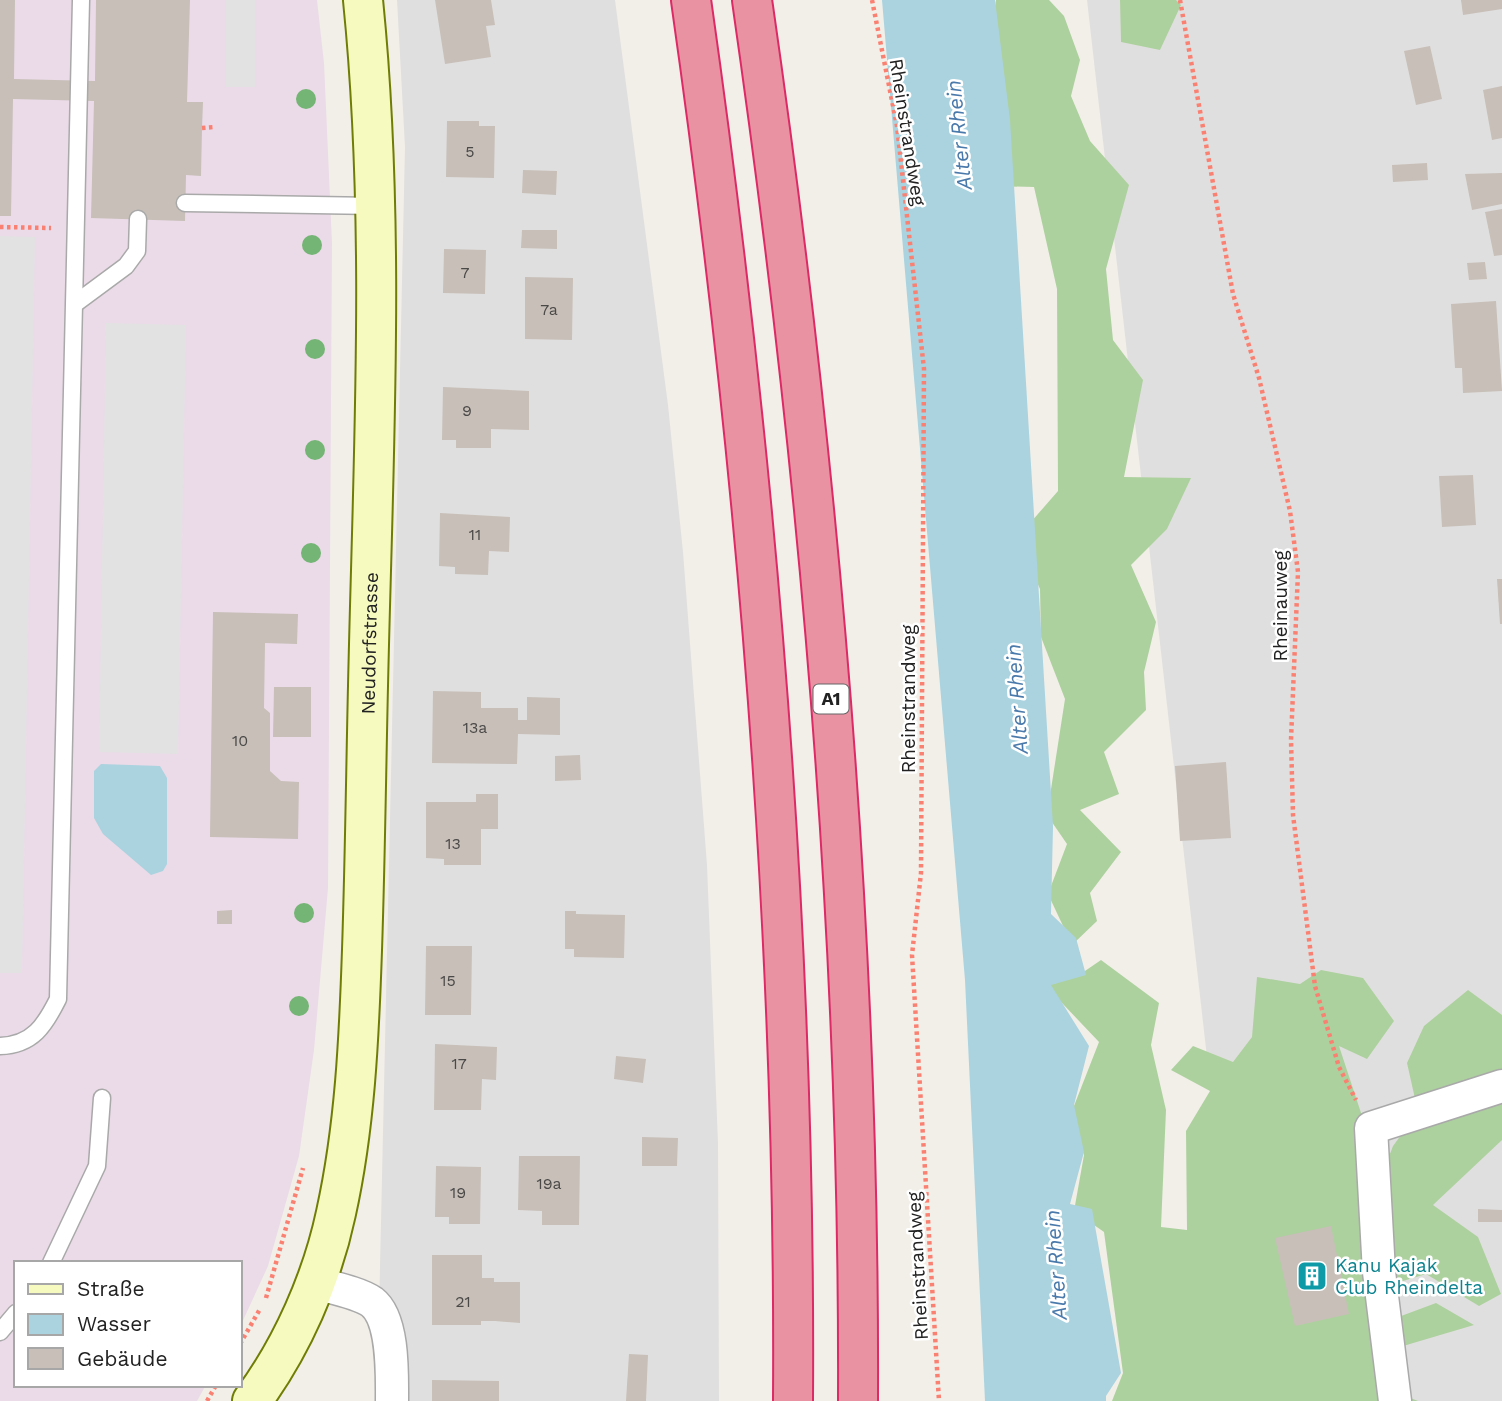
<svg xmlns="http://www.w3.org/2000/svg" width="1502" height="1401" viewBox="0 0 1502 1401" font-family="'Work Sans',sans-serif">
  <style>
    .residential { fill: #e0dfdf }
    .industrial { fill: #ebdbe8 }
    .forest { fill: #add19e }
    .parking { fill: #e2e2e2 }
    .water { fill: #aad3df }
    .building { fill: #c7bfb8 }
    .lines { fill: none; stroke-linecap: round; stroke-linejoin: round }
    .service-casing { stroke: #a9a9a9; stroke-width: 19 }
    .minor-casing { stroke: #a9a9a9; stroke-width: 35 }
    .secondary-casing { stroke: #707d05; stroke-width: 42 }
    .motorway-casing { stroke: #dc2a67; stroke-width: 42 }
    .path { stroke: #fa8072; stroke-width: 4.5; stroke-dasharray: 3.5 3.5; stroke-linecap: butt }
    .service { stroke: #fff; stroke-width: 16 }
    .minor { stroke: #fff; stroke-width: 32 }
    .secondary { stroke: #f7fabf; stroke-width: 38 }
    .motorway { stroke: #e892a2; stroke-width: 38 }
    .tree { fill: #74b475 }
    .labels { text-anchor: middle; stroke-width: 5; stroke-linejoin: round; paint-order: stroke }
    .number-label { font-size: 16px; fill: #4b4948 }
    .shield { fill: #fff; stroke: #646464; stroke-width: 2 }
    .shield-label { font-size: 18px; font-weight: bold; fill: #222 }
    .street-label { font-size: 19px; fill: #222; stroke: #fff }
    .culture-label { font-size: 19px; fill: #0d838f; stroke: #fff; text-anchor: start }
    .water-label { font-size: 21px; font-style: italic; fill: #4a7aab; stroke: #fff }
  </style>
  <rect width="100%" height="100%" fill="#f2efe9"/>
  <g class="residential">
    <path d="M 397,0 L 615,0 L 668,405 L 683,552 L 707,865 L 718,1143 L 719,1401 L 377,1401 L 405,147 Z"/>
    <path d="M 1087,0 L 1502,0 L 1502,1401 L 1246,1401 Z"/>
  </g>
  <path class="industrial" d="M 0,0 L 317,0 L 324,63 L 332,243 L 328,888 L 314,1050 L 299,1156 L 268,1266 L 240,1327 L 240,1263 L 16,1263 L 16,1385 L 206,1385 L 197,1401 L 0,1401 Z"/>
  <g class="forest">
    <path d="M 996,0 L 1049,0 L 1064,16 L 1080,60 L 1071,96 L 1090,141 L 1129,185 L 1106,269 L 1113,340 L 1143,380 L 1124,477 L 1191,478 L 1167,529 L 1131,565 L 1156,622 L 1144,672 L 1146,710 L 1104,752 L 1119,794 L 1080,810 L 1121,852 L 1090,893 L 1097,921 L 1072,945 L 1048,894 L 1067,844 L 1047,815 L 1065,699 L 1041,637 L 1040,589 L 1017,538 L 1058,491 L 1057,289 L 1034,187 L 990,186 L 987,64 Z"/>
    <path d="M 1120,0 L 1176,0 L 1181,5 L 1160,50 L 1121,42 Z"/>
    <path d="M 1101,960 L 1159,1003 L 1151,1045 L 1166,1110 L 1161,1227 L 1187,1230 L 1186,1131 L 1210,1091 L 1171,1070 L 1193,1046 L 1233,1062 L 1252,1037 L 1257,977 L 1300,984 L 1321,970 L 1363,978 L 1394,1021 L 1367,1059 L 1339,1046 L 1365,1125 L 1378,1185 L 1393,1146 L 1418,1112 L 1407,1063 L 1424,1026 L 1468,990 L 1502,1015 L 1502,1140 L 1433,1205 L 1478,1237 L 1501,1294 L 1479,1306 L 1426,1274 L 1380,1288 L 1385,1322 L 1436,1303 L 1474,1325 L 1393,1349 L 1388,1389 L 1418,1401 L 1112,1401 L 1123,1373 L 1104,1232 L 1074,1211 L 1084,1155 L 1072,1111 L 1099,1042 L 1043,983 L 1082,973 Z"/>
  </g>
  <g class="parking">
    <rect x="226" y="0" width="29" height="87"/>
    <path d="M 0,236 L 35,237 L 22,973 L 0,973 Z"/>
    <path d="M 106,323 L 186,325 L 178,754 L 99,752 Z"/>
  </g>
  <g class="water">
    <path d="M 882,0 L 995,0 L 1010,120 L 1053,826 L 1051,914 L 1076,938 L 1086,975 L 1051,985 L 1089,1046 L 1074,1105 L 1084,1152 L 1070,1204 L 1092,1209 L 1121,1373 L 1106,1396 L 1106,1401 L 985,1401 L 965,980 Z"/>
    <path d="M 101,764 L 160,766 L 167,778 L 167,864 L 163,871 L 151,875 L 103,834 L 94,818 L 94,771 Z"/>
  </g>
  <g class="building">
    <path d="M 0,0 L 15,0 L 14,79 L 95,81 L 96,0 L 190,0 L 187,102 L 203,102 L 202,128 L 201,176 L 186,175 L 185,221 L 91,218 L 94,101 L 13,99 L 11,216 L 0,216 Z"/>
    <path d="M 435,0 L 491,0 L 495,25 L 486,26 L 491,57 L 445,64 Z"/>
    <path d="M 1461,0 L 1502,0 L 1502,9 L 1463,15 Z"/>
    <path d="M 1430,46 L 1442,99 L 1416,105 L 1404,51 Z"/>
    <path d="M 1502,86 L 1502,138 L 1492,140 L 1483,90 Z"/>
    <path d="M 447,121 L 479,121 L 479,126 L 495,126 L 494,178 L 446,177 Z"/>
    <path d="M 1427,163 L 1428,180 L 1393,182 L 1392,165 Z"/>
    <path d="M 523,170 L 557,171 L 556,195 L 522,193 Z"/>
    <path d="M 1502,173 L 1502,204 L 1472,210 L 1465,174 Z"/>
    <path d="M 1502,209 L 1502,255 L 1494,256 L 1485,212 Z"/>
    <path d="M 522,230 L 557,230 L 557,249 L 521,248 Z"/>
    <path d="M 444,249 L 486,250 L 485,294 L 443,293 Z"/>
    <path d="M 1485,262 L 1487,279 L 1469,280 L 1467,263 Z"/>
    <path d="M 525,277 L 573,278 L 572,340 L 525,339 Z"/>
    <path d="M 1496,301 L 1502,391 L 1463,393 L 1462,368 L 1455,368 L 1451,304 Z"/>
    <path d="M 443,387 L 529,391 L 529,430 L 491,429 L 491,448 L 456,448 L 456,440 L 442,440 Z"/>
    <path d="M 1473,475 L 1476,525 L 1442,527 L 1439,476 Z"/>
    <path d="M 440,513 L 510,517 L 509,552 L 489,551 L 488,575 L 455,574 L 455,567 L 439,566 Z"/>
    <path d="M 1497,579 L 1502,579 L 1502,624 L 1500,624 Z"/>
    <path d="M 213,612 L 298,614 L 297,644 L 265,643 L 264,708 L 270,713 L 270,771 L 281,781 L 299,782 L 298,839 L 210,837 Z"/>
    <path d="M 274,687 L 311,687 L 311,737 L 273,737 Z"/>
    <path d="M 433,691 L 481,692 L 481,708 L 518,708 L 518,720 L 527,720 L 527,697 L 560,698 L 560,735 L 518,734 L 517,764 L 432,763 Z"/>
    <path d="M 580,755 L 581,780 L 555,781 L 555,756 Z"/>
    <path d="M 1226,762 L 1231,838 L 1180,841 L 1175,766 Z"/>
    <path d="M 476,794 L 498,794 L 498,829 L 481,829 L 481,865 L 444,865 L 444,859 L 426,858 L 426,802 L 476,802 Z"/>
    <path d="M 232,910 L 232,924 L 217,924 L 217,911 Z"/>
    <path d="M 565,911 L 576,911 L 576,914 L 625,915 L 624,958 L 574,957 L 574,949 L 565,949 Z"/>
    <path d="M 426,946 L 472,946 L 471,1015 L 425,1015 Z"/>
    <path d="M 435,1044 L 497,1047 L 496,1080 L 482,1079 L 481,1110 L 434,1110 Z"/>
    <path d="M 616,1056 L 646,1059 L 643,1083 L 614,1079 Z"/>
    <path d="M 642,1137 L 678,1138 L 677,1166 L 642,1166 Z"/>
    <path d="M 519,1156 L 580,1156 L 579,1225 L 542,1225 L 542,1211 L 518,1210 Z"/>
    <path d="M 436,1166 L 481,1167 L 480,1224 L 449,1224 L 449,1217 L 435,1217 Z"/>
    <path d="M 1478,1209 L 1502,1210 L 1502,1222 L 1478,1222 Z"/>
    <path d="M 1331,1226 L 1349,1314 L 1295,1326 L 1275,1238 Z"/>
    <path d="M 432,1255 L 482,1255 L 482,1278 L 494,1278 L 494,1282 L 520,1282 L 520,1323 L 495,1321 L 481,1321 L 481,1325 L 432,1325 Z"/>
    <path d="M 629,1354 L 648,1355 L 646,1401 L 626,1401 Z"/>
    <path d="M 432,1380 L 499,1381 L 499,1401 L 432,1401 Z"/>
  </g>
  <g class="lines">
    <g class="service-casing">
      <g id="service">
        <path d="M 185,203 L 375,206"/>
        <path d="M 76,303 L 126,266 L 137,251 L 138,219"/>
        <path d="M 0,1046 C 33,1045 45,1025 58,999 L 81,0"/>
        <path d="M 51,1263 L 97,1166 L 102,1098"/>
        <path d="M 0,1332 L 16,1313"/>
      </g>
    </g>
    <g class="minor-casing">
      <g id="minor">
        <path d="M 315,1283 C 332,1288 357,1292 372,1302 C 394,1319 392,1375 392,1401"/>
        <path d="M 1395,1401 L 1379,1272 L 1371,1128 L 1502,1086"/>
      </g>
    </g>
    <g class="secondary-casing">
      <g id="secondary">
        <path id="s1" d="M 252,1401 C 292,1347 322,1279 336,1213 C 355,1127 359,1039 362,950 C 365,862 366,774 368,686 C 373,458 386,227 363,0"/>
      </g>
    </g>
    <g class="motorway-casing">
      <g id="motorway">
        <path d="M 691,0 C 757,464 796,932 793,1401"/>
        <path d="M 752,0 C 819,464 860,932 858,1401"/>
      </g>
    </g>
    <g class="path">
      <path d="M 872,0 L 897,126 L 924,369 L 921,873 L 912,955 L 939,1401"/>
      <path d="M 1180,0 L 1233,294 L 1259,378 L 1290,511 L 1298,572 L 1291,740 L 1293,815 L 1315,986 L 1339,1067 L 1356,1100"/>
      <path d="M 202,128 L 214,127"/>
      <path d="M 0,227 L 51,228"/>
      <path d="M 266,1298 L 303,1168"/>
      <path d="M 240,1344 L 260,1309"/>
      <path d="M 207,1401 L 215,1387"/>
    </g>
    <use href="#service" class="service"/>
    <use href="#minor" class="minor"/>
    <use href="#secondary" class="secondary"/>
    <use href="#motorway" class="motorway"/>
  </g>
  <g class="tree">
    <circle cx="306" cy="99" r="10"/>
    <circle cx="312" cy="245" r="10"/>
    <circle cx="315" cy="349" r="10"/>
    <circle cx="315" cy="450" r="10"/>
    <circle cx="311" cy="553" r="10"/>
    <circle cx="304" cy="913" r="10"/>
    <circle cx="299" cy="1006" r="10"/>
  </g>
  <defs>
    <g id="building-square" transform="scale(1.575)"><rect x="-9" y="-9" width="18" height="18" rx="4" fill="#0f9aa8" stroke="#fff"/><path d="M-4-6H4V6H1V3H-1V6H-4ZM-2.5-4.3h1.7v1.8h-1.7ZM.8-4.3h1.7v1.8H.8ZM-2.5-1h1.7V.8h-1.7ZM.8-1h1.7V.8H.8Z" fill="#fff"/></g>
  </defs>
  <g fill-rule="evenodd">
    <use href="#building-square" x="1312" y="1276"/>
  </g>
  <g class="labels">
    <g class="number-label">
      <text x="470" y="157">5</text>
      <text x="465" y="278">7</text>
      <text x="549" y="315">7a</text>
      <text x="467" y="416">9</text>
      <text x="475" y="540">11</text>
      <text x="475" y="733">13a</text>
      <text x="240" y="746">10</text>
      <text x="453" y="849">13</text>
      <text x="448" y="986">15</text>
      <text x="459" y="1069">17</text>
      <text x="549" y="1189">19a</text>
      <text x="458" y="1198">19</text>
      <text x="463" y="1307">21</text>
    </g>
    <rect class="shield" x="813.5" y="684.5" width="35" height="29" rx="5"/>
    <g class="shield-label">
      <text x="831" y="705">A1</text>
    </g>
    <g class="street-label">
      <text transform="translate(908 132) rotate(81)" y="7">Rheinstrandweg</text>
      <text transform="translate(1280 606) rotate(-90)" y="7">Rheinauweg</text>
      <text dy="7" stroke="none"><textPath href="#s1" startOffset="779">Neudorfstrasse</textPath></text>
      <text transform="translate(908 699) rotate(-90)" y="7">Rheinstrandweg</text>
      <text transform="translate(917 1266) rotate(-93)" y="7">Rheinstrandweg</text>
    </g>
    <g class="culture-label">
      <text x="1335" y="1272">Kanu Kajak<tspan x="1335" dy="22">Club Rheindelta</tspan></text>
    </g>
    <g class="water-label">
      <text transform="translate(959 135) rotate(-96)" y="7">Alter Rhein</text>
      <text transform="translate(1017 699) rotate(-94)" y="7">Alter Rhein</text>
      <text transform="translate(1056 1265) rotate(-94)" y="7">Alter Rhein</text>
    </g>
  </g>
  <rect x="14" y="1261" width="228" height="126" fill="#ffffff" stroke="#a7a7a7" stroke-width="2"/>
  <rect x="28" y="1284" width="35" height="10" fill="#f7fabf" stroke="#a7a7a7" stroke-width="2"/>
  <text x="77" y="1296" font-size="21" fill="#222222">Straße</text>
  <rect x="28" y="1314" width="35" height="21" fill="#aad3df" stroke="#a7a7a7" stroke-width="2"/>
  <text x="77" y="1331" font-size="21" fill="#222222">Wasser</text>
  <rect x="28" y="1348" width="35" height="21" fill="#c7bfb8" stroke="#a7a7a7" stroke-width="2"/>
  <text x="77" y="1366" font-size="21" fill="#222222">Gebäude</text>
</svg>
